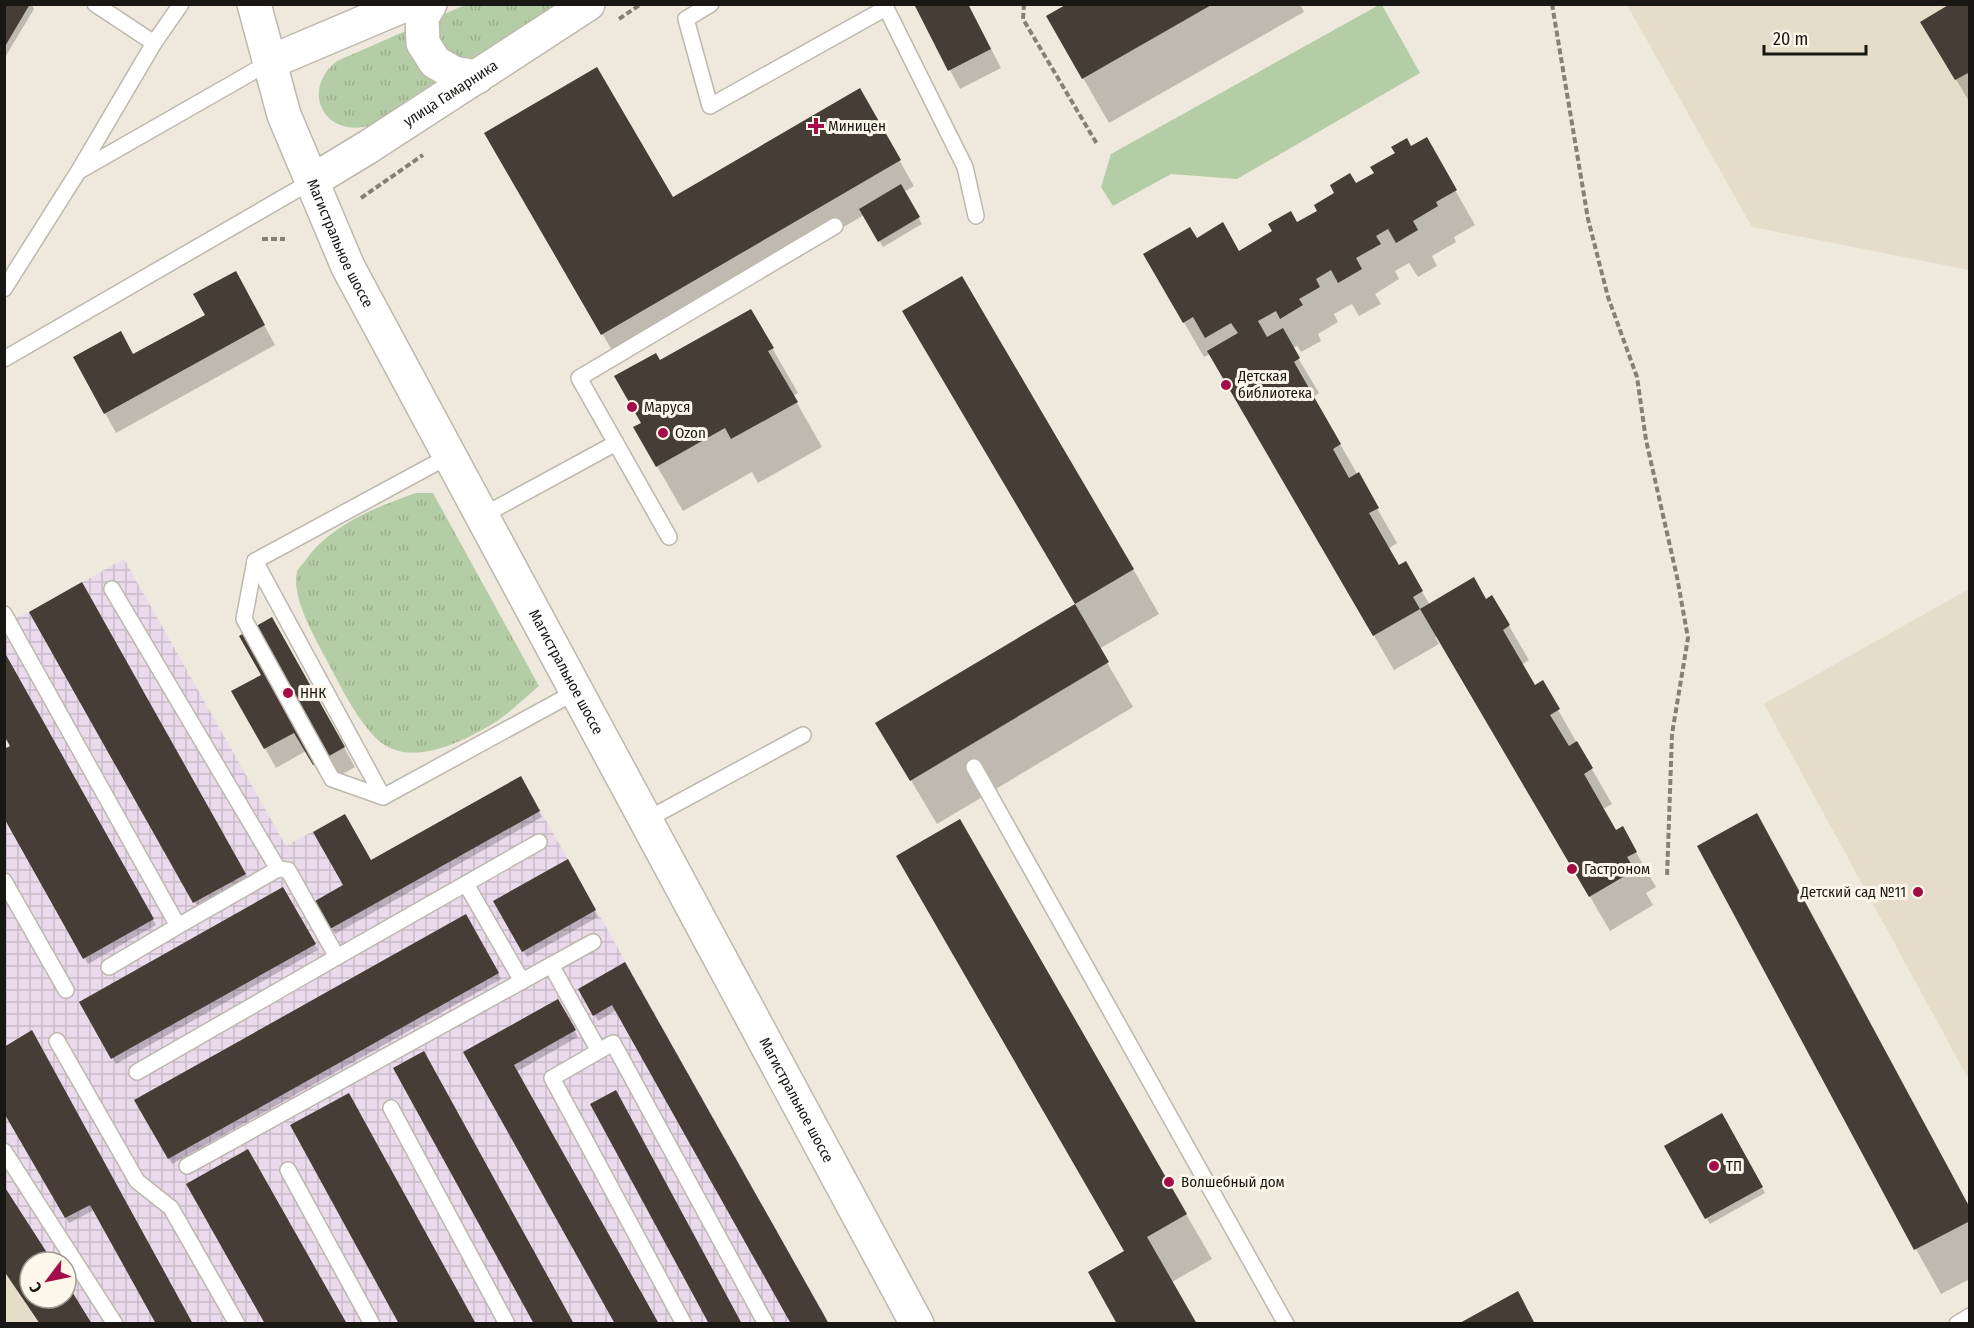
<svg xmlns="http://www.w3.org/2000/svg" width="1974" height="1328" viewBox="0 0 1974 1328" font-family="'Fira Sans Condensed',sans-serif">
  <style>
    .industrial { fill: url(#industrial-grid); fill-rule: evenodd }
    .built { fill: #e5dcc9 }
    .grass { fill: url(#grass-tufts) }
    .park { fill: #b5cda6 }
    .shadow { fill: #0003 }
    .building { fill: #473d37 }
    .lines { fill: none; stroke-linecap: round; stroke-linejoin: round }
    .service-casing { stroke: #bdb8ad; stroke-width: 18 }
    .tertiary-casing { stroke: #bdb8ad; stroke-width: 36 }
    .secondary-casing { stroke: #bdb8ad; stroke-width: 36 }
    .path { stroke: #848078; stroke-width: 4; stroke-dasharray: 6 3; stroke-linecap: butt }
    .service { stroke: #fff; stroke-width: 15 }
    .tertiary { stroke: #fff; stroke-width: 33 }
    .secondary { stroke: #fff; stroke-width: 33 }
    .poi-dot { fill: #a40c47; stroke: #fcf7ea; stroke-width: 2 }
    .labels { text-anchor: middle; stroke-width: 6; stroke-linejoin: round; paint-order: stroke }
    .street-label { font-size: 15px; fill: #191713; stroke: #fcf7ea }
    .poi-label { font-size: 15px; fill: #191713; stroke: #fcf7ea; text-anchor: start }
  </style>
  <defs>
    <pattern id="industrial-grid" width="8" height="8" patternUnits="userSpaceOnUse" patternTransform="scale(1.5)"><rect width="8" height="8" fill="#ebdaeb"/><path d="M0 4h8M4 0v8" fill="none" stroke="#c9bac9"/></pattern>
    <pattern id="grass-tufts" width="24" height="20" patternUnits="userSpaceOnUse" patternTransform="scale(1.5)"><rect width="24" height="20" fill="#b5cda6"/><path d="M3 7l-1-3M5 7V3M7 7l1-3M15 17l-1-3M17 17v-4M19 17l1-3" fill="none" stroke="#9baf8e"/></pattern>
  </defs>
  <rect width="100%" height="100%" fill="#efe9dd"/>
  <path class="industrial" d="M 124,559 L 286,846 L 345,814 L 371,860 L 521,776 L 829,1323 L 40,1323 L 5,1271 L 4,749 L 9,746 L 4,737 L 4,624 L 29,612 ZM 30,1262 L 66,1262 L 66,1298 L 30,1298 Z"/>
  <g class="built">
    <path d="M 1627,5 L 1969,5 L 1969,270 L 1752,227 Z"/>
    <path d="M 1969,589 L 1969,1080 L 1764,704 Z"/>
    <path d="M 5,1271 L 40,1323 L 5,1323 Z"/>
  </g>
  <g class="grass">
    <path d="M 465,5 L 562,5 L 372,125 C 325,140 299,91 337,61 Z"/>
    <path d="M 416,493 L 433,493 L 539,686 C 523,699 507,716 489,726 C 458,744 406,769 376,738 C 355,717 339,683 325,657 C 314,636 291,596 297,572 C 298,568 303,564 305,561 C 330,525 376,507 416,493 Z"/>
  </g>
  <path class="park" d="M 1379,5 L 1382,5 L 1420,73 L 1237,179 L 1171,174 L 1113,206 L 1101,187 L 1111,154 Z"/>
  <g class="shadow">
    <path d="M 4,4 L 32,4 L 34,9 L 4,59 Z"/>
    <path d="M 915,4 L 968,4 L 1001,68 L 960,89 Z"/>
    <path d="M 1070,4 L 1300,4 L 1304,12 L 1109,123 L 1048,17 Z"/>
    <path d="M 1970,4 L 1970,103 L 1937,47 Z"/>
    <path d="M 859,90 L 914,186 L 904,192 L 922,224 L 883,247 L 864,215 L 617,359 L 486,134 L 672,199 Z"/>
    <path d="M 1426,139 L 1475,225 L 1454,237 L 1456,242 L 1432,256 L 1437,266 L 1418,277 L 1409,263 L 1395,271 L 1399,279 L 1375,294 L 1381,304 L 1359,316 L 1352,304 L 1334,314 L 1338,322 L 1318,334 L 1321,341 L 1301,352 L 1297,346 L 1292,348 L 1319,393 L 1313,397 L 1397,543 L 1388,549 L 1398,567 L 1405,563 L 1430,605 L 1486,601 L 1492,597 L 1529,660 L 1521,665 L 1534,687 L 1542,682 L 1612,804 L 1603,809 L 1616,832 L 1622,828 L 1656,887 L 1646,893 L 1653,905 L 1610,931 L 1438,636 L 1435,637 L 1439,644 L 1394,670 L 1210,354 L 1204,357 L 1145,255 L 1196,240 L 1238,253 L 1297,224 Z"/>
    <path d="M 246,292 L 275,345 L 116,433 L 75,358 L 133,356 L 207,316 Z"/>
    <path d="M 751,311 L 798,393 L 793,396 L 822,447 L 758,483 L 752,472 L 683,511 L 635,428 L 643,423 Z"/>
    <path d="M 930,356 L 1133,569 L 1159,614 L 1099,649 L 1133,707 L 937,824 L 877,723 L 1076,605 Z"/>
    <path d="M 81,584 L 248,880 L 198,908 L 31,612 Z"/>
    <path d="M 272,619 L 355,767 L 325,784 L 306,751 L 276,768 L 233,691 L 263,675 Z"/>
    <path d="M 4,656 L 156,925 L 88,964 L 4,815 L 12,747 L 4,734 Z"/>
    <path d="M 520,778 L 542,817 L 335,934 L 317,902 L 345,886 L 370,862 Z"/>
    <path d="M 1757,815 L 1783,860 L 1970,1208 L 1970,1279 L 1941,1294 L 1916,1249 L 1699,847 Z"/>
    <path d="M 959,821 L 1212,1259 L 1172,1282 L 1126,1252 Z"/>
    <path d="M 567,861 L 598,917 L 527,957 L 495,902 Z"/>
    <path d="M 283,889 L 318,950 L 116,1064 L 81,1002 Z"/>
    <path d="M 465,916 L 501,979 L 172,1164 L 136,1100 Z"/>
    <path d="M 625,964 L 617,1010 L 598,1021 L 580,989 Z"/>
    <path d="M 557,1001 L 578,1037 L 516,1072 L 465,1053 Z"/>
    <path d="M 31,1032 L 94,1210 L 69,1223 L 4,1110 Z"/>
    <path d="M 1721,1116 L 1765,1193 L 1710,1224 L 1666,1146 Z"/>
  </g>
  <g class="building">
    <path d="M 4,4 L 30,4 L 4,48 Z"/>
    <path d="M 914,4 L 968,4 L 991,49 L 948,71 Z"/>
    <path d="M 1067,4 L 1213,4 L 1082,79 L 1046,16 Z"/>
    <path d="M 1950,4 L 1970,4 L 1970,72 L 1955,80 L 1920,22 Z"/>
    <path d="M 597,67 L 673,197 L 860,88 L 901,160 L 601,335 L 484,133 Z"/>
    <path d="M 1427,137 L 1457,190 L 1436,202 L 1438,206 L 1413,221 L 1418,230 L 1396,243 L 1388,229 L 1376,236 L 1381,244 L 1356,258 L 1362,269 L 1338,283 L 1331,270 L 1316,279 L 1320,287 L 1299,299 L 1303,305 L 1280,319 L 1276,311 L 1258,321 L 1267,337 L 1283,328 L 1300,358 L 1294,362 L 1341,444 L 1333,449 L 1349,478 L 1359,472 L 1379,508 L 1369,513 L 1399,565 L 1406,561 L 1423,591 L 1413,597 L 1420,609 L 1373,636 L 1207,351 L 1238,333 L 1231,323 L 1205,338 L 1193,317 L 1183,323 L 1143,254 L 1190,227 L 1197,238 L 1223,222 L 1239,251 L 1272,231 L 1268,224 L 1291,211 L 1297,222 L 1317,211 L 1314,205 L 1334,193 L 1330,185 L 1350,173 L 1356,183 L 1374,173 L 1370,167 L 1395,153 L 1391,147 L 1407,138 L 1411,146 Z"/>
    <path d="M 901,184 L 920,217 L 878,242 L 859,209 Z"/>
    <path d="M 236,271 L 265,325 L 104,414 L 73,357 L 121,331 L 133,354 L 205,315 L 193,294 Z"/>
    <path d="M 962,276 L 1134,569 L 1075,604 L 902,311 Z"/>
    <path d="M 751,309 L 774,348 L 768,351 L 798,402 L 731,439 L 725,428 L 656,467 L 633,427 L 641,423 L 614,376 L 656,353 L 660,360 Z"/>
    <path d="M 1474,577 L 1486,599 L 1492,595 L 1510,625 L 1503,630 L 1535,685 L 1543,680 L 1560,709 L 1550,715 L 1569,746 L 1577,741 L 1593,768 L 1584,774 L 1616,830 L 1623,826 L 1637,852 L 1627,857 L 1635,870 L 1589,897 L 1420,609 Z"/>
    <path d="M 82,582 L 246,874 L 193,903 L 29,612 Z"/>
    <path d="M 1075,604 L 1109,662 L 910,781 L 875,723 Z"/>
    <path d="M 272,617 L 345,747 L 313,765 L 294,733 L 264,749 L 231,691 L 261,675 L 239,636 Z"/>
    <path d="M 5,653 L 154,919 L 83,959 L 4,818 L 4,749 L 10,746 L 5,737 Z"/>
    <path d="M 521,776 L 540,811 L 330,929 L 315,901 L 343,885 L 313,832 L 345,814 L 371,860 Z"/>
    <path d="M 1757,813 L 1970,1208 L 1970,1221 L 1914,1250 L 1697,846 Z"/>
    <path d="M 960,819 L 1187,1214 L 1147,1237 L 1197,1324 L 1117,1324 L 1088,1272 L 1124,1251 L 896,856 Z"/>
    <path d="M 568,859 L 596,910 L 522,952 L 493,901 Z"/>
    <path d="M 283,887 L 316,944 L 111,1059 L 79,1002 Z"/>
    <path d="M 466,914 L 499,973 L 168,1159 L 134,1100 Z"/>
    <path d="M 625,962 L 829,1324 L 791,1324 L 612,1005 L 593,1016 L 578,989 Z"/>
    <path d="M 558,999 L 576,1030 L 514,1065 L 659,1324 L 615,1324 L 463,1052 Z"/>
    <path d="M 32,1030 L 193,1324 L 156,1324 L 90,1205 L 65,1218 L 4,1113 L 4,1047 Z"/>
    <path d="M 424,1051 L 574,1324 L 534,1324 L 393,1068 Z"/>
    <path d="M 616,1090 L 742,1324 L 709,1324 L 590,1104 Z"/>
    <path d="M 349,1093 L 476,1324 L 399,1324 L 290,1125 Z"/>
    <path d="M 1722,1113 L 1763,1187 L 1705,1219 L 1664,1146 Z"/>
    <path d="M 248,1149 L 347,1324 L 265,1324 L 186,1184 Z"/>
    <path d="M 4,1186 L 53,1262 L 30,1262 L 30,1298 L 66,1298 L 66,1282 L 92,1324 L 40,1324 L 4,1271 Z"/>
    <path d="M 1518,1291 L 1535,1324 L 1458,1324 Z"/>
  </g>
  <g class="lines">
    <g class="service-casing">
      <g id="service">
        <path d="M 95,4 L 154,43"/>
        <path d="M 711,4 L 686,19 L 710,106 L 886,8 L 884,4"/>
        <path d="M 886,8 L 965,167 L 976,216"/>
        <path d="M 81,170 L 270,62"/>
        <path d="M 4,289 L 78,172 L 154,43 L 181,4"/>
        <path d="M 4,359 L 312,181"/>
        <path d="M 482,516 L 616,443"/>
        <path d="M 669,537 L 579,378 L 835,226"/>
        <path d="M 255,561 L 244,619 L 332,779 L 383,797 L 577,691"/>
        <path d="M 255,561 L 383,797"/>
        <path d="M 255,561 L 449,456"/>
        <path d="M 112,589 L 278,869 L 178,926"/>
        <path d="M 4,614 L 178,926 L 109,967"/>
        <path d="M 974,767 L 1286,1324"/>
        <path d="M 646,820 L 803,735"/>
        <path d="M 4,881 L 66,990"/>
        <path d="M 466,884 L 522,981"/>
        <path d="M 337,957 L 539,842"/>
        <path d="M 551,965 L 599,1051 L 552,1078 L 684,1324"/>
        <path d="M 57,1041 L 137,1181 L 171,1208 L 237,1324"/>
        <path d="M 599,1051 L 613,1043 L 766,1324"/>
        <path d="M 137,1072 L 337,957 L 288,870 L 278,869"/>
        <path d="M 391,1108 L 507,1324"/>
        <path d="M 4,1151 L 115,1324"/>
        <path d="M 187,1166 L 593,942"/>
        <path d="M 288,1170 L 372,1324"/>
        <path d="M 1957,1324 L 1970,1316"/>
      </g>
    </g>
    <g class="tertiary-casing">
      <g id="tertiary">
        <path d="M 430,4 L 422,18 L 423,43 L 435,62 L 454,73 L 477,77"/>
        <path d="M 270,62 L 407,4"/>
        <path id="s1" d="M 312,181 L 368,147 L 588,4"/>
      </g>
    </g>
    <g class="secondary-casing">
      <g id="secondary">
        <path id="s2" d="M 254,4 L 284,115 L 348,267 L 917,1324"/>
      </g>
    </g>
    <g class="path">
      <path d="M 1024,4 L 1023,19 L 1097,144"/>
      <path d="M 1552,4 L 1588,219 L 1608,297 L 1637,377 L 1646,440 L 1677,577 L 1688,638 L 1672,734 L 1667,877"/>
      <path d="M 619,19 L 641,4"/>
      <path d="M 361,198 L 423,155"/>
      <path d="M 262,239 L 285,239"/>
    </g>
    <use href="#service" class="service"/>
    <use href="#tertiary" class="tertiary"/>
    <use href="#secondary" class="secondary"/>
  </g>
  <g class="poi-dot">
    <path d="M813 117h6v6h6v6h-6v6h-6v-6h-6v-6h6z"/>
    <circle cx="1226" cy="385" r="6"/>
    <circle cx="632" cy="407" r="6"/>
    <circle cx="663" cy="433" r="6"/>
    <circle cx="288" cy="693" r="6"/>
    <circle cx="1572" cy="869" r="6"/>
    <circle cx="1918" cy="892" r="6"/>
    <circle cx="1714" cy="1166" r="6"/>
    <circle cx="1169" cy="1182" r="6"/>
  </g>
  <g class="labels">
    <g class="street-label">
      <text dy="5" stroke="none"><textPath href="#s1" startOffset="164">улица Гамарника</textPath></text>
      <text dy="5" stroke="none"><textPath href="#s2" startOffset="255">Магистральное шоссе</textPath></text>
      <text dy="5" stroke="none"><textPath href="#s2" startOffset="740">Магистральное шоссе</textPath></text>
      <text dy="5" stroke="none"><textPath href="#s2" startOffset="1226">Магистральное шоссе</textPath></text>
    </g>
    <g class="poi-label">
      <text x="828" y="131">Миницен</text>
      <text x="1238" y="381">Детская<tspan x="1238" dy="17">библиотека</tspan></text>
      <text x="644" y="412">Маруся</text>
      <text x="675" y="438">Ozon</text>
      <text x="300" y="698">ННК</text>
      <text x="1584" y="874">Гастроном</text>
      <text x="1906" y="897" text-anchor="end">Детский сад №11</text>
      <text x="1726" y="1171">ТП</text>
      <text x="1181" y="1187">Волшебный дом</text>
    </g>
  </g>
  <rect width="1974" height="1328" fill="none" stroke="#191713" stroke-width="12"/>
  <g transform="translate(48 1280) rotate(238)"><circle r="28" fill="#fcf7ea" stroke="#a19d94" stroke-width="1.5"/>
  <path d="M0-4.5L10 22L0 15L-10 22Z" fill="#a40c47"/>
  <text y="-9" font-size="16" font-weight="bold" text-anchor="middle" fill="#191713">С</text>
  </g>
  <path d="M1764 45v9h102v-9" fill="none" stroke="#191713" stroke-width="3"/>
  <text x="1773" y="45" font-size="18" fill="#191713" stroke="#fcf7ea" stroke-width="4.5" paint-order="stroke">20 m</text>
</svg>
